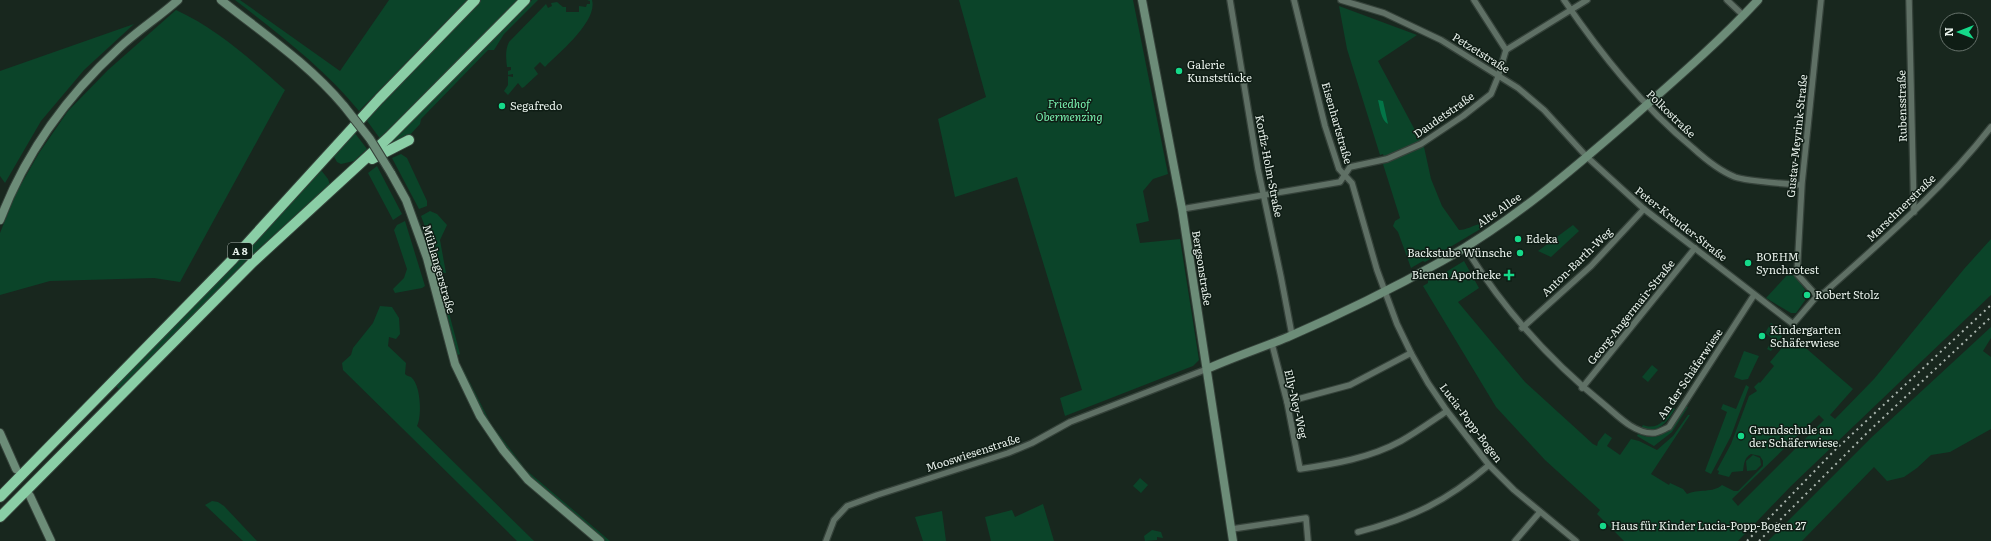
<svg xmlns="http://www.w3.org/2000/svg" width="1991" height="541" viewBox="0 0 1991 541" font-family="Literata,serif">
  <style>
    .green { fill: #0b4429; fill-rule: evenodd }
    .water { fill: #037547 }
    .lines { fill: none; stroke-linecap: round; stroke-linejoin: round }
    .street-casing { stroke: #35423a; stroke-width: 8 }
    .secondary-casing { stroke: #35423a; stroke-width: 10 }
    .highway-casing { stroke: #35423a; stroke-width: 12 }
    .street { stroke: #5f7065; stroke-width: 5.5 }
    .secondary { stroke: #6c8c78; stroke-width: 8 }
    .highway { stroke: #8acea6; stroke-width: 10 }
    .rail { stroke: #abb6af; stroke-width: 2; stroke-dasharray: 2 4; stroke-linecap: butt }
    .secondary-bridge-casing { stroke: #35423a; stroke-width: 10; stroke-linecap: butt }
    .secondary-bridge { stroke: #6c8c78; stroke-width: 8 }
    .poi-dot { fill: #15d989; stroke: #0f1d15; stroke-width: 1.5 }
    .labels { text-anchor: middle; stroke-width: 3; stroke-linejoin: round; paint-order: stroke }
    .shield { fill: #0f1d15; stroke: #a7b1ab; stroke-width: 1 }
    .shield-label { font-size: 10px; font-weight: bold; fill: #e8f1eb }
    .street-label { font-size: 11px; fill: #e8f1eb; stroke: #0f1d15 }
    .poi-label { font-size: 11px; fill: #e8f1eb; stroke: #0f1d15; text-anchor: start }
    .park-label { font-size: 11px; font-style: italic; fill: #7af4b2; stroke: #0f1d15 }
  </style>
  <rect width="100%" height="100%" fill="#18271e"/>
  <g class="green">
    <path d="M 235,0 L 240,0 L 340,71 L 389,0 L 467,0 L 359,111 C 324,68 279,34 235,0 Z"/>
    <path d="M 481,0 L 520,0 L 445,73 L 381,140 L 365,118 L 385,97 L 388,98 L 397,89 L 396,86 Z"/>
    <path d="M 532,0 L 538,0 L 504,34 L 494,50 L 488,50 L 421,119 L 420,124 L 408,137 L 392,145 L 390,143 Z"/>
    <path d="M 587,0 L 592,0 C 598,21 559,53 545,67 L 540,62 L 534,68 L 538,74 L 524,87 L 522,88 L 518,83 L 508,95 L 504,91 L 508,85 L 508,76 L 513,77 L 513,74 L 508,75 L 508,71 L 511,70 L 511,67 L 507,67 C 506,59 505,50 509,42 L 546,4 L 548,8 L 552,6 L 551,3 L 557,2 L 563,7 L 566,7 L 566,12 L 579,12 L 579,6 L 586,7 L 587,4 L 590,4 L 590,1 Z"/>
    <path d="M 959,0 L 1133,0 L 1168,174 L 1153,179 L 1143,191 L 1149,221 L 1136,224 L 1140,243 L 1180,239 L 1199,360 L 1193,366 L 1065,416 L 1060,398 L 1082,390 L 1017,177 L 955,197 L 938,119 L 986,97 Z"/>
    <path d="M 1339,6 L 1417,35 L 1378,61 L 1424,147 L 1431,179 L 1442,206 L 1459,230 C 1467,230 1473,225 1481,224 L 1482,228 L 1425,262 L 1423,261 L 1411,268 L 1398,232 L 1393,226 L 1395,221 L 1400,218 L 1383,164 L 1386,163 L 1383,154 L 1380,155 L 1347,49 Z"/>
    <path d="M 176,10 C 218,29 251,60 285,90 L 180,282 L 154,278 L 50,281 L 0,295 L 0,233 L 16,193 L 39,153 L 68,111 L 108,70 Z"/>
    <path d="M 134,24 L 84,70 L 41,121 L 5,183 L 0,176 L 0,71 Z"/>
    <path d="M 354,132 L 367,149 L 354,161 L 341,164 L 337,162 L 333,155 Z"/>
    <path d="M 401,154 L 407,158 L 427,201 L 427,206 L 419,209 L 392,158 Z"/>
    <path d="M 377,166 L 402,214 L 393,220 L 368,173 Z"/>
    <path d="M 321,170 L 328,179 L 330,185 L 120,390 L 115,385 Z"/>
    <path d="M 430,211 L 437,214 L 447,225 L 440,240 L 446,273 L 444,273 L 441,270 L 421,216 Z"/>
    <path d="M 418,218 L 435,261 L 460,354 L 458,355 L 455,351 L 437,280 Z"/>
    <path d="M 405,221 L 425,286 L 422,288 L 395,293 L 393,289 L 404,278 L 407,269 L 394,230 L 397,225 Z"/>
    <path d="M 1573,225 L 1579,231 L 1551,257 L 1538,251 Z"/>
    <path d="M 1991,239 L 1991,295 L 1791,486 L 1738,541 L 1624,541 L 1597,514 L 1600,510 L 1545,460 L 1496,407 L 1423,286 L 1428,283 L 1428,280 L 1436,278 L 1464,261 L 1479,288 L 1458,302 L 1525,382 L 1593,444 L 1597,446 L 1598,442 L 1605,433 L 1612,438 L 1607,446 L 1620,455 L 1631,439 L 1639,441 L 1657,450 L 1673,436 L 1688,415 L 1690,415 L 1651,474 L 1669,485 L 1670,483 L 1683,489 L 1687,494 C 1697,489 1714,493 1722,485 L 1734,491 L 1738,491 L 1763,466 L 1763,461 L 1760,456 L 1751,454 C 1744,458 1744,464 1743,471 L 1732,472 L 1729,477 L 1718,474 L 1719,471 L 1717,470 L 1731,444 L 1749,396 L 1757,391 L 1754,387 L 1759,382 L 1760,383 L 1774,366 L 1770,362 L 1792,336 L 1853,389 L 1830,415 L 1835,419 L 1874,379 L 1964,269 ZM 1819,415 L 1824,420 L 1738,506 L 1732,499 Z"/>
    <path d="M 1789,273 L 1793,273 L 1806,291 L 1808,296 L 1796,313 L 1791,313 L 1766,298 Z"/>
    <path d="M 380,306 L 392,307 L 399,318 L 400,334 L 396,339 L 389,337 L 388,346 L 406,363 L 405,374 C 407,376 409,376 411,377 C 421,385 422,416 417,426 L 534,541 L 517,541 L 343,370 L 342,363 L 351,355 L 353,348 L 373,323 Z"/>
    <path d="M 1771,323 L 1785,332 L 1771,351 L 1767,349 L 1773,339 L 1765,333 Z"/>
    <path d="M 1991,327 L 1991,338 L 1983,351 L 1991,357 L 1991,429 L 1950,452 L 1931,455 L 1917,468 L 1904,477 L 1887,481 L 1874,467 L 1802,541 L 1768,541 L 1873,436 Z"/>
    <path d="M 1744,351 L 1759,356 L 1748,379 L 1742,380 L 1734,377 Z"/>
    <path d="M 1652,365 L 1658,370 L 1648,382 L 1642,377 Z"/>
    <path d="M 462,367 L 491,424 L 526,470 L 610,541 L 604,541 C 583,521 559,503 537,483 C 500,448 483,413 461,369 Z"/>
    <path d="M 1746,385 L 1749,387 L 1731,436 L 1711,474 L 1705,471 L 1727,412 L 1721,409 L 1723,404 L 1736,409 Z"/>
    <path d="M 1686,406 L 1688,407 L 1672,432 L 1654,446 L 1637,436 L 1638,434 C 1664,445 1673,424 1686,406 Z"/>
    <path d="M 1673,408 L 1675,409 C 1666,423 1659,434 1641,428 L 1643,425 C 1658,431 1666,419 1673,408 Z"/>
    <path d="M 1753,455 L 1760,458 L 1761,465 L 1756,470 L 1747,471 L 1746,461 Z"/>
    <path d="M 1140,478 L 1148,485 L 1141,493 L 1133,486 Z"/>
    <path d="M 212,501 L 218,502 L 224,506 L 257,541 L 243,541 L 205,505 Z"/>
    <path d="M 1043,504 L 1054,541 L 991,541 L 985,517 L 1012,510 L 1015,517 Z"/>
    <path d="M 942,511 L 946,541 L 923,541 L 915,517 Z"/>
    <path d="M 1152,530 L 1161,532 L 1163,538 L 1157,537 L 1157,540 L 1145,541 L 1144,536 Z"/>
  </g>
  <path class="water" d="M 1378,100 L 1383,101 L 1388,124 C 1381,120 1380,108 1378,100 Z"/>
  <g class="lines">
    <g class="street-casing">
      <g id="street">
        <path d="M 1230,0 L 1258,169 L 1281,277 L 1292,335"/>
        <path d="M 1294,0 L 1325,126 L 1339,169 L 1352,183 L 1377,270 L 1397,324 L 1411,353 L 1428,383 L 1447,411 L 1489,465 L 1514,490 L 1576,541"/>
        <path d="M 1341,0 L 1384,13 L 1441,40 L 1518,88 L 1544,110 L 1587,157 L 1644,209 L 1793,324 L 1817,296 L 1825,292 C 1883,240 1943,189 1991,127"/>
        <path d="M 1474,0 L 1506,50"/>
        <path d="M 1564,0 C 1601,54 1642,106 1693,148 C 1705,159 1720,171 1735,177 C 1746,181 1788,184 1801,185"/>
        <path d="M 1727,0 L 1744,16"/>
        <path d="M 1909,0 L 1914,212"/>
        <path d="M 1182,209 L 1340,182 L 1350,167 L 1387,159 L 1421,144 L 1463,116 L 1491,94 L 1498,77 L 1506,50 L 1587,0"/>
        <path d="M 1465,247 C 1503,309 1549,360 1606,406 C 1618,416 1634,433 1652,433 C 1657,434 1664,429 1669,427 L 1754,295"/>
        <path d="M 1817,296 L 1797,274 L 1802,183 L 1821,0"/>
        <path d="M 1522,328 L 1591,266 L 1644,209"/>
        <path d="M 1272,344 L 1287,402 L 1300,469 C 1334,464 1370,458 1401,441 C 1417,432 1432,421 1447,411"/>
        <path d="M 1582,388 L 1695,248"/>
        <path d="M 1287,402 L 1350,385 L 1411,353"/>
        <path d="M 1232,529 L 1306,518 L 1308,541"/>
        <path d="M 1358,532 C 1412,518 1447,501 1489,465"/>
        <path d="M 826,541 L 834,520 L 847,506 L 877,495 L 1008,453 L 1032,443 L 1070,422 L 1207,369"/>
        <path d="M 1515,541 L 1540,512"/>
      </g>
    </g>
    <g class="secondary-casing">
      <g id="secondary">
        <path d="M 221,0 C 264,34 309,64 344,106"/>
        <path d="M 1142,0 L 1182,209 L 1233,541"/>
        <path d="M 391,173 L 406,200 L 427,258 L 455,364 L 480,416 L 503,450 L 528,480 L 600,541"/>
        <path d="M 0,220 C 25,154 67,96 119,48 C 137,31 159,17 178,0"/>
        <path d="M 1207,369 C 1234,357 1261,348 1288,337 C 1341,314 1392,289 1442,261 C 1512,222 1573,169 1633,117 C 1676,79 1719,42 1758,0"/>
        <path d="M 0,433 L 16,469"/>
        <path d="M 30,496 L 51,541"/>
      </g>
    </g>
    <g class="highway-casing">
      <g id="highway">
        <path d="M 372,159 L 409,140"/>
        <path d="M 0,497 L 233,259 L 379,99 L 475,0"/>
        <path d="M 0,517 L 253,262 L 389,137 L 525,0"/>
      </g>
    </g>
    <use href="#street" class="street"/>
    <use href="#secondary" class="secondary"/>
    <use href="#highway" class="highway"/>
    <g class="rail">
      <path d="M 1747,541 L 1833,452 L 1991,305"/>
      <path d="M 1759,541 L 1869,431 L 1991,317"/>
    </g>
    <g class="secondary-bridge-casing">
      <path id="secondary-bridge" d="M 344,106 L 370,139 L 391,173"/>
    </g>
    <use href="#secondary-bridge" class="secondary-bridge"/>
  </g>
  <g class="poi-dot">
    <circle cx="1179" cy="71" r="4"/>
    <circle cx="502" cy="106" r="4"/>
    <circle cx="1518" cy="239" r="4"/>
    <circle cx="1520" cy="253" r="4"/>
    <circle cx="1748" cy="263" r="4"/>
    <path d="M1507 269h4v4h4v4h-4v4h-4v-4h-4v-4h4z"/>
    <circle cx="1807" cy="295" r="4"/>
    <circle cx="1762" cy="336" r="4"/>
    <circle cx="1741" cy="436" r="4"/>
    <circle cx="1603" cy="526" r="4"/>
  </g>
  <g class="labels">
    <rect class="shield" x="228" y="243" width="24" height="16" rx="3"/>
    <g class="shield-label">
      <text x="240" y="255">A 8</text>
    </g>
    <g class="street-label">
      <text transform="translate(1481 53) rotate(32)" y="4">Petzetstraße</text>
      <text transform="translate(1902 106) rotate(-91)" y="4">Rubensstraße</text>
      <text transform="translate(1671 114) rotate(44)" y="4">Polkostraße</text>
      <text transform="translate(1444 115) rotate(-35)" y="4">Daudetstraße</text>
      <text transform="translate(1337 123) rotate(74)" y="4">Eisenhartstraße</text>
      <text transform="translate(1797 136) rotate(-84)" y="4">Gustav-Meyrink-Straße</text>
      <text transform="translate(1269 166) rotate(79)" y="4">Korfiz-Holm-Straße</text>
      <text transform="translate(1901 208) rotate(-44)" y="4">Marschnerstraße</text>
      <text transform="translate(1499 210) rotate(-35)" y="4">Alte Allee</text>
      <text transform="translate(1681 224) rotate(38)" y="4">Peter-Kreuder-Straße</text>
      <text transform="translate(1577 262) rotate(-44)" y="4">Anton-Barth-Weg</text>
      <text transform="translate(1202 268) rotate(81)" y="4">Bergsonstraße</text>
      <text transform="translate(439 269) rotate(74)" y="4">Mühlangerstraße</text>
      <text transform="translate(1631 312) rotate(-51)" y="4">Georg-Angermair-Straße</text>
      <text transform="translate(1690 374) rotate(-56)" y="4">An der Schäferwiese</text>
      <text transform="translate(1296 404) rotate(77)" y="4">Elly-Ney-Weg</text>
      <text transform="translate(1471 423) rotate(53)" y="4">Lucia-Popp-Bogen</text>
      <text transform="translate(973 453) rotate(-18)" y="4">Mooswiesenstraße</text>
    </g>
    <g class="poi-label">
      <text x="1187" y="69">Galerie<tspan x="1187" dy="13">Kunststücke</tspan></text>
      <text x="510" y="110">Segafredo</text>
      <text x="1526" y="243">Edeka</text>
      <text x="1512" y="257" text-anchor="end">Backstube Wünsche</text>
      <text x="1756" y="261">BOEHM<tspan x="1756" dy="13">Synchrotest</tspan></text>
      <text x="1501" y="279" text-anchor="end">Bienen Apotheke</text>
      <text x="1815" y="299">Robert Stolz</text>
      <text x="1770" y="334">Kindergarten<tspan x="1770" dy="13">Schäferwiese</tspan></text>
      <text x="1749" y="434">Grundschule an<tspan x="1749" dy="13">der Schäferwiese</tspan></text>
      <text x="1611" y="530">Haus für Kinder Lucia-Popp-Bogen 27</text>
    </g>
    <g class="park-label">
      <text x="1069" y="108">Friedhof<tspan x="1069" dy="13">Obermenzing</tspan></text>
    </g>
  </g>
  <g transform="translate(1959 32) rotate(270)"><circle r="19" fill="#0f1d15" stroke="#66726b"/>
  <path d="M0-3L7 15L0 10L-7 15Z" fill="#15d989"/>
  <text y="-6" font-size="11" font-weight="bold" text-anchor="middle" fill="#e8f1eb">N</text>
  </g>
</svg>
